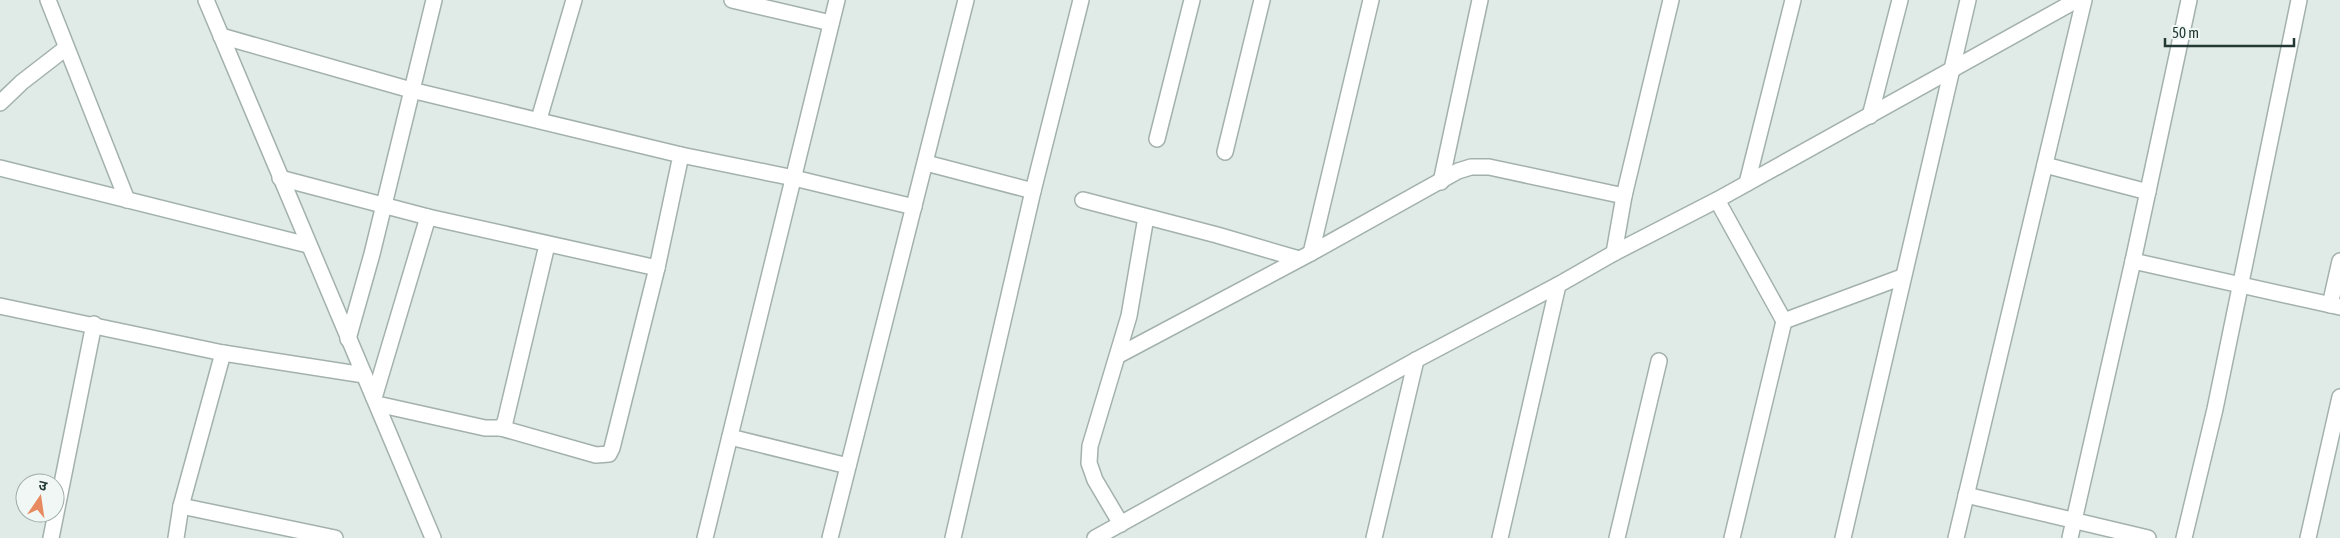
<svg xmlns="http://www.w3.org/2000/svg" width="2340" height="538" viewBox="0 0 2340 538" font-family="'Asap Condensed','Noto Sans Devanagari',sans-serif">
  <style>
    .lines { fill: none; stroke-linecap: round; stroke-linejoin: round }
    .minor-casing { stroke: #a3b1ad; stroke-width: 18 }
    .minor { stroke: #fff; stroke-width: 15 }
  </style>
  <rect width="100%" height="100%" fill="#e0eae6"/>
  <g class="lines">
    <g class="minor-casing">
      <g id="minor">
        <path d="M 48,0 L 127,200"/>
        <path d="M 206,0 L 433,538"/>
        <path d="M 732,0 L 831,23"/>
        <path d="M 221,36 L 411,90 L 681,155 L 657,268 L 612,448 L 609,454 L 596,455 L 501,428"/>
        <path d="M 0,103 L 22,82 L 66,48"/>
        <path d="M 1870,116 L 1900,0"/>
        <path d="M 539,119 L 574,0"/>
        <path d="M 1157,139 L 1192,0"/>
        <path d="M 1225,152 L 1262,0"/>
        <path d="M 681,155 L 794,178 L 914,207"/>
        <path d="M 926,163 L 1033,191"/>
        <path d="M 2045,165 L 2148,192"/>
        <path d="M 0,168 L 308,245"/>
        <path d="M 280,178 L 428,217 L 657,268"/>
        <path d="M 1441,182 L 1480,0"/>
        <path d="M 1747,183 L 1793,0"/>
        <path d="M 1083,200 L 1217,235 L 1299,259"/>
        <path d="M 1717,200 L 1784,321"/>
        <path d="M 1311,253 L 1371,0"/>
        <path d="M 1614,253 L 1624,196 L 1671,0"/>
        <path d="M 2133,261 L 2340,307"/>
        <path d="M 2330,305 L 2340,261"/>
        <path d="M 0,306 L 223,353 L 364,375"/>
        <path d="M 348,339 L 372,254 L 434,0"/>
        <path d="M 1119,355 L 1311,253 L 1458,171 L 1471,167 L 1489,167 L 1624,196"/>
        <path d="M 374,398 L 428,217"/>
        <path d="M 377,404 L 485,428 L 501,428 L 505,422 L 547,245"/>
        <path d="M 730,437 L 848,466"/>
        <path d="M 1966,495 L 2148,538"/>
        <path d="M 181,506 L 335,538"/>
        <path d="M 1121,524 L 1095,480 L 1089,463 L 1090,446 L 1129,316 L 1146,217"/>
        <path d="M 51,538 L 94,324"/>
        <path d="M 176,538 L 181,506 L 223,353"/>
        <path d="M 705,538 L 837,0"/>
        <path d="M 830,538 L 966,0"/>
        <path d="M 953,538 L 1033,191 L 1081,0"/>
        <path d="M 1095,538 L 1416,360 L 1558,285 L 1614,253 L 1717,200 L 2077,0"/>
        <path d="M 1374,538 L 1416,360"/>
        <path d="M 1500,538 L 1558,285"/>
        <path d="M 1617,538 L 1659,361"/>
        <path d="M 1732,538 L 1784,321 L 1902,277"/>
        <path d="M 1843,538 L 1968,0"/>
        <path d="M 1956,538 L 2084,0"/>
        <path d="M 2070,538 L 2133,261 L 2189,0"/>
        <path d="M 2184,538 L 2215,409 L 2299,0"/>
        <path d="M 2308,538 L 2340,397"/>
      </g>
    </g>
    <use href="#minor" class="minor"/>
  </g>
  <g transform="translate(40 498) rotate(13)"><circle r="24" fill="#f0f7f4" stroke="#9eaba7"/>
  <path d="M0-4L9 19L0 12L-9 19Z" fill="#e88a60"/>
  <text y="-8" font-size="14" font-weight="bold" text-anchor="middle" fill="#223934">उ</text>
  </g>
  <path d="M2165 38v8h129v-8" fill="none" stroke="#223934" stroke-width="2.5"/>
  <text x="2172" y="38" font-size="15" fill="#223934" stroke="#f0f7f4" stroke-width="4" paint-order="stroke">50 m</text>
</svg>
